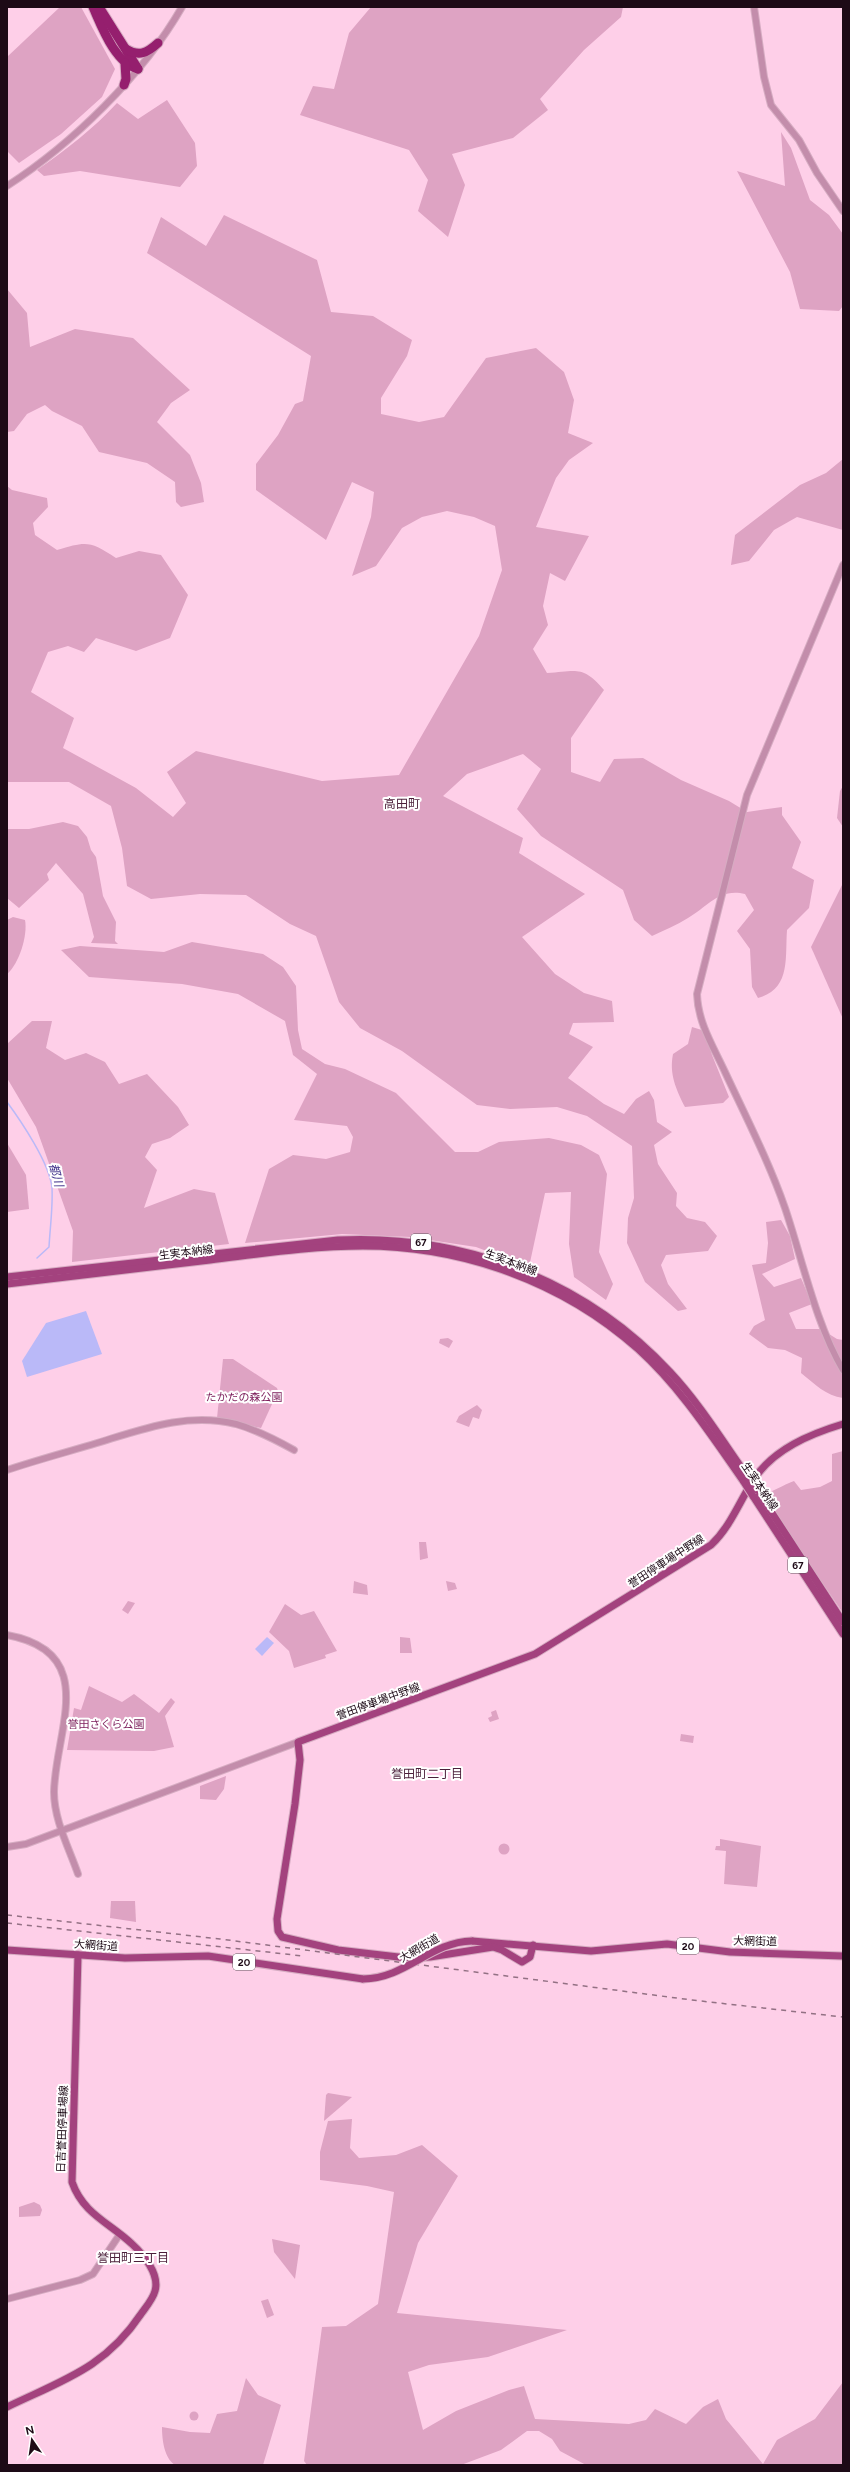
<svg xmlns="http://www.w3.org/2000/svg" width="850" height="2472" viewBox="0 0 850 2472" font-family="Figtree,'Noto Sans JP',sans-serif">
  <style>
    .green { fill: #dea3c3 }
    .water { fill: #bab9f8 }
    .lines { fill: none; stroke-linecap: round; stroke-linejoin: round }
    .stream { stroke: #bab9f8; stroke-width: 1.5 }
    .minor-casing { stroke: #d6acc2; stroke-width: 8 }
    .major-casing { stroke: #d6acc2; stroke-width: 9 }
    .highway-casing { stroke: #d6acc2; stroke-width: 11 }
    .minor { stroke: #c38dab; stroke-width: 6 }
    .major { stroke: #a3427e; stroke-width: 7 }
    .highway { stroke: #951f6e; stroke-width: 9 }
    .rail { stroke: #937184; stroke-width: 1.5; stroke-dasharray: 5 5; stroke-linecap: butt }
    .major-bridge-casing { stroke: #d6acc2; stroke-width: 9; stroke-linecap: butt }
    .major-bridge { stroke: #a3427e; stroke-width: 7 }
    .labels { text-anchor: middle; stroke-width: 4; stroke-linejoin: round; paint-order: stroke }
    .shield { fill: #fff; stroke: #61545c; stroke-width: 1 }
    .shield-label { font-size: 10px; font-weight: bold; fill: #1d0a16 }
    .street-label { font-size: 11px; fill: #1d0a16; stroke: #fff }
    .park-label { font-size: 11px; fill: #7f225e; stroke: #fff }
    .neighbourhood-label { font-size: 12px; fill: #4b1f3a; stroke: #fff }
    .water-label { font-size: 12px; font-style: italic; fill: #40318a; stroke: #fff }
  </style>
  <rect width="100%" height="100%" fill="#fecfe8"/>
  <g class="green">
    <path d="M 60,7 L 81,7 L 115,69 L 102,97 L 61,134 L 19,163 L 7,151 L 7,57 Z"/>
    <path d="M 371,7 L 623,7 L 621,17 L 584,50 L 540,99 L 548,110 L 513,138 L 452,154 L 465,185 L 448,237 L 418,211 L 428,180 L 409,150 L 300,115 L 313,86 L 334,89 L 349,33 Z"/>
    <path d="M 167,100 L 195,143 L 197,166 L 180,187 L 80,171 L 44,176 L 37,170 C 66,150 93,129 117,103 L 138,119 Z"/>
    <path d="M 781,132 L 791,148 L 810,200 L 829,215 L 843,234 L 843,306 L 839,311 L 800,309 L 790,272 L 737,171 L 785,186 Z"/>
    <path d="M 224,215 L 317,260 L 331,312 L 373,316 L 412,340 L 407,356 L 381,398 L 381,414 L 419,422 L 444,417 L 486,358 L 536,348 L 564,372 L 574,400 L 568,433 L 593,443 L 569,460 L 556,478 L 536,527 L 589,536 L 565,581 L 550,573 L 543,606 L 548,625 L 533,649 L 547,673 C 577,671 583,665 604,690 L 571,738 L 571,772 L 600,782 L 614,759 L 643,758 L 681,780 L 729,801 L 747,812 L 782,807 L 782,815 L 801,842 L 792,868 L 814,880 L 809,908 L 787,930 C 785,958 791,989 758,998 L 752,987 L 750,949 L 737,931 L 754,910 L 745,894 C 718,888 708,907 688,918 C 677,925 664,930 652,936 L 634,920 L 623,890 L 541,836 L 517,809 L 541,769 L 523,754 L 467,774 L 443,796 L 523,838 L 519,853 L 585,894 L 522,937 L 555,974 L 584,993 L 612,1001 L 614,1022 L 573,1023 L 569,1034 L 593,1047 L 568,1078 L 604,1104 L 624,1114 L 636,1099 L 649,1091 L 654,1100 L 657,1122 L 672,1132 L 654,1145 L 658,1164 L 677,1193 L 676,1206 L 687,1218 L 705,1222 L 717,1236 L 708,1251 L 666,1255 L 661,1265 L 668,1284 L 687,1309 L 678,1311 L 645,1282 L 627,1243 L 628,1218 L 634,1198 L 632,1146 L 587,1116 L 557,1107 L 510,1109 L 477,1105 L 402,1051 L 360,1028 L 339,1002 L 316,936 L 290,924 L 246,895 L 200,894 L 151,899 L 127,886 L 122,848 L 111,806 L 69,782 L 7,782 L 7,486 L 12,490 L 47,498 L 48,507 L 33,523 L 35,535 L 57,550 C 87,541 90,541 116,558 L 139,551 L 161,555 L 188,595 L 170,638 L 136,651 L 96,638 L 84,652 L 68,646 L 48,652 L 31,692 L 74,718 L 63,748 L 136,788 L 173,817 L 186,803 L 167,772 L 196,751 L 322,781 L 399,775 L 479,636 L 502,570 L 495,526 L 474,517 L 447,511 L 422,517 L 402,528 L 376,566 L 352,576 L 371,517 L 374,492 L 352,482 L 326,540 L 256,490 L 256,464 L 278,435 L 295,404 L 303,401 L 311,356 L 147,253 L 161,217 L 206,246 Z"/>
    <path d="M 7,289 L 27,313 L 30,347 L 75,329 L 133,338 L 190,390 L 171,403 L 157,422 L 190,455 L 201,483 L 204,502 L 181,507 L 176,502 L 175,482 L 147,463 L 99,452 L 82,426 L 52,411 L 45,405 L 27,414 L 14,431 L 7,432 Z"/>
    <path d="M 843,459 L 843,530 L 797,517 L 774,530 L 749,561 L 731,565 L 735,535 L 800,485 L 826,473 Z"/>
    <path d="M 843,786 L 843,827 L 837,818 L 840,791 Z"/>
    <path d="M 63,822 L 78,826 L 87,837 L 91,850 L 96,857 L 103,896 L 116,922 L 115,941 L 118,944 L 91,943 L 94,937 L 83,894 L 56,863 L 47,874 L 49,880 L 19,908 L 7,898 L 7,829 L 29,829 Z"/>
    <path d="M 843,883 L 843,1019 L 811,947 Z"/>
    <path d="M 13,917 L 25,920 C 28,935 19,964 7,974 L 7,920 Z"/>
    <path d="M 192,942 L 263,954 L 283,967 L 296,986 L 298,1030 L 302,1049 L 325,1064 L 345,1069 L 396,1093 L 455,1152 L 478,1152 L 499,1142 L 549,1138 L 581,1145 L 599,1155 L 607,1174 L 599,1252 L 613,1284 L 606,1300 L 574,1277 L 569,1244 L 571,1192 L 545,1193 L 529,1267 L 476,1247 L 410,1237 L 342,1234 L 245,1243 L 269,1169 L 293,1155 L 326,1159 L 350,1152 L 353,1137 L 347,1126 L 294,1120 L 317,1074 L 293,1055 L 285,1021 L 238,994 L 182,984 L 89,977 L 61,950 L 80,946 L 164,952 Z"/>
    <path d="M 32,1021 L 52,1021 L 46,1048 L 65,1060 L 86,1053 L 105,1062 L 119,1084 L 147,1074 L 178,1107 L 189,1125 L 170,1138 L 152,1144 L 145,1157 L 157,1170 L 144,1208 L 194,1189 L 215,1193 L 229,1244 L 72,1262 L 73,1231 L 36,1127 L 7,1078 L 7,1044 Z"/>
    <path d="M 692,1027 L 705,1031 L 712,1055 L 729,1097 L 723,1103 L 685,1107 C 676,1089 669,1074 673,1054 L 688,1044 Z"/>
    <path d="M 7,1143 L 26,1175 L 29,1209 L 7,1212 Z"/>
    <path d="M 781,1220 L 790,1236 L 795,1259 L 762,1274 L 774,1287 L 801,1278 L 812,1304 L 789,1313 L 796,1329 L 821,1329 L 837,1339 L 843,1340 L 843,1398 C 826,1396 815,1384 801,1373 L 802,1358 L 785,1350 L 768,1348 L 749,1334 L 754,1326 L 765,1320 L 752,1265 L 766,1263 L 768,1243 L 766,1222 Z"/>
    <path d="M 448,1338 L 453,1341 L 449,1348 L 439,1343 L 440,1339 Z"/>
    <path d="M 223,1359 L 233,1359 L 277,1388 L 278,1391 L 261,1428 L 217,1418 Z"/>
    <path d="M 477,1405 L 482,1410 L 479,1419 L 473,1417 L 469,1427 L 456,1422 L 459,1416 Z"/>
    <path d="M 843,1451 L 843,1613 L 786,1530 L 759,1496 C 773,1492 781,1486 794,1481 L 801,1490 L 820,1487 L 832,1481 L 832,1454 Z"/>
    <path d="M 419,1542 L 426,1542 L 428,1558 L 420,1560 Z"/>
    <path d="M 354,1581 L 367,1585 L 368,1595 L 353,1593 Z"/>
    <path d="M 446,1581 L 455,1583 L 457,1589 L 448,1591 Z"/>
    <path d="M 128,1601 L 135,1603 L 128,1614 L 122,1610 Z"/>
    <path d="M 285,1604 L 301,1615 L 314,1611 L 337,1651 L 325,1655 L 326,1658 L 294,1668 L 289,1651 L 269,1632 Z"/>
    <path d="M 400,1637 L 410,1638 L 412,1653 L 400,1653 Z"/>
    <path d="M 89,1686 L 122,1702 L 134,1694 L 159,1713 L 171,1698 L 175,1702 L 165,1716 L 174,1747 L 154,1751 L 67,1750 L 74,1708 L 81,1710 Z"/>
    <path d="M 496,1710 L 499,1719 L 490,1722 L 488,1718 L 492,1716 L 491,1712 Z"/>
    <path d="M 681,1734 L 694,1736 L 693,1743 L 680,1741 Z"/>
    <path d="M 226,1776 L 224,1789 L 216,1800 L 200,1799 L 200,1786 Z"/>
    <path d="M 720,1839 L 761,1846 L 757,1887 L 724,1884 L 726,1851 L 715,1850 L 716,1846 L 720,1846 Z"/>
    <circle cx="504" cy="1849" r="5.5"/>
    <path d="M 111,1901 L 135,1901 L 136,1922 L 110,1918 Z"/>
    <path d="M 328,2093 L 352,2097 L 324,2121 L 326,2095 Z"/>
    <path d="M 352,2119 L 350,2148 L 359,2158 L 396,2155 L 422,2145 L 458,2176 L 418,2243 L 397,2313 L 567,2330 L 488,2357 L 429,2365 L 408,2372 L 423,2430 L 456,2411 L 509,2390 L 524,2386 L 535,2419 L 629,2424 L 646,2420 L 655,2409 L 686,2424 L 703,2407 L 718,2399 L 726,2419 L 763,2464 L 777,2440 L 815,2419 L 843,2382 L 843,2465 L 586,2465 L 560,2451 L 552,2439 L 539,2431 L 527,2431 L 501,2450 L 461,2465 L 307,2465 L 304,2461 L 322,2327 L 346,2326 L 378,2304 L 394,2192 L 367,2186 L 320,2180 L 320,2152 L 328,2121 Z"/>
    <path d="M 34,2202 L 40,2205 L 42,2210 L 40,2216 L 19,2217 L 19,2207 Z"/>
    <path d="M 272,2239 L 300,2245 L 295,2279 L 274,2252 Z"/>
    <path d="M 268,2299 L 274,2315 L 267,2318 L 261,2301 Z"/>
    <path d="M 246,2378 L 258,2395 L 281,2405 L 263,2465 L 175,2465 C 164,2458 162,2439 162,2427 L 190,2432 L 210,2433 L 217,2414 L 237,2411 Z"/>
    <circle cx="194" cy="2416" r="4.5"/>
  </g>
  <g class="water">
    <path d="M 86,1311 L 102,1354 L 27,1377 L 22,1361 L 46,1323 Z"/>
    <path d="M 267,1637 L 274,1643 L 262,1656 L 255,1649 Z"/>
  </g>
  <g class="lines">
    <path class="stream" d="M 7,1102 C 21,1121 50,1164 52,1188 C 53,1207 50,1228 49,1247 L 37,1258"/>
    <g class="minor-casing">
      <g id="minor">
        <path d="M 754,7 L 764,77 L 771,105 L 799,140 L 817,173 L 843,211"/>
        <path d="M 7,186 C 72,144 143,75 182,7"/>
        <path d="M 843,565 L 747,795 L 697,994 C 698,1023 713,1046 725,1072 C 746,1117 769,1162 785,1208 C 802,1258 816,1325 843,1370"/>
        <path d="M 7,1470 C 37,1460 67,1452 97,1443 C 143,1429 187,1412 236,1424 C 257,1430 276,1440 294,1450"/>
        <path d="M 7,1635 C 101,1652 55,1731 54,1792 C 54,1820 69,1848 78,1874"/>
        <path d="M 7,1847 L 26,1844 L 298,1742"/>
        <path d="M 7,2299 L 80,2280 L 93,2274 L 120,2234"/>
      </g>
    </g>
    <g class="major-casing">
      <g id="major">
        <path d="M 7,1277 L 338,1240 C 463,1234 585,1280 670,1372 C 700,1404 723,1442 748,1477"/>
        <path d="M 7,1284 C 75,1276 142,1268 210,1260 C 260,1254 312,1246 363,1246 C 463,1246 563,1282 638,1349 C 680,1387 711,1435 744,1482"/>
        <path d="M 757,1490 L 843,1622"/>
        <path d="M 753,1496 L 843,1634"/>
        <path d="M 472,1941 L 591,1951 L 667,1944 L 730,1952 L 843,1956"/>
        <path d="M 533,1945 L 530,1957 L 522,1962 L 502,1950 L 493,1947 L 430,1957 L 407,1958 L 338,1950 L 282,1937 L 278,1931 L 277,1919 L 295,1804 L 300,1760 L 298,1742 L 535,1654 L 711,1545 C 731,1526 739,1502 754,1479 C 774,1449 810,1434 843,1424"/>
        <path d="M 7,1950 L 125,1958 L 208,1956 L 363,1979"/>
        <path d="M 7,2407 C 63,2380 105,2368 141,2314 C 146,2307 153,2299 155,2291 C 160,2274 143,2254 132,2244 C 110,2223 83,2214 72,2182 L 78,1955"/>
      </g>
    </g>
    <g class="highway-casing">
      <g id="highway">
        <path d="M 93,7 C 102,27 115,63 138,69"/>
        <path d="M 99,7 L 138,69"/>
        <path d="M 126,49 C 139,57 147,53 158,43"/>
        <path d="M 124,85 L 126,79 L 125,63"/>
      </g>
    </g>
    <use href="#minor" class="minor"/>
    <use href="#major" class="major"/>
    <use href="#highway" class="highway"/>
    <g class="rail">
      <path d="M 7,1915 L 220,1939 L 692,2000 L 843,2017"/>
      <path d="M 7,1923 L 303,1956"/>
    </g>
    <g class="major-bridge-casing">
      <g id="major-bridge">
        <path d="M 748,1477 L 757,1490"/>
        <path d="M 744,1482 L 753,1496"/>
        <path d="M 363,1979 C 407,1978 430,1942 472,1941"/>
      </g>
    </g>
    <use href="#major-bridge" class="major-bridge"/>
  </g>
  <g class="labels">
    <g class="shield">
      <rect x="411" y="1234" width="20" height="16" rx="3"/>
      <rect x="788" y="1557" width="20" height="16" rx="3"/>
      <rect x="677" y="1938" width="22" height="16" rx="3"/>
      <rect x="233" y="1954" width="22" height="16" rx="3"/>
    </g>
    <g class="shield-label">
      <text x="421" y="1246">67</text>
      <text x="798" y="1569">67</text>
      <text x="688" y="1950">20</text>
      <text x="244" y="1966">20</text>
    </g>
    <g class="street-label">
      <text transform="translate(186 1252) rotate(-7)" y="4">生実本納線</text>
      <text transform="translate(511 1262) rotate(20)" y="4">生実本納線</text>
      <text transform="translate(760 1486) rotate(56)" y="4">生実本納線</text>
      <text transform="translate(666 1561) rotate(-33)" y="4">誉田停車場中野線</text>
      <text transform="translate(378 1701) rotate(-20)" y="4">誉田停車場中野線</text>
      <text transform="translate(755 1941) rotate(1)" y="4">大網街道</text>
      <text transform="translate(96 1945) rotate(4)" y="4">大網街道</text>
      <text transform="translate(419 1948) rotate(-30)" y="4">大網街道</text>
      <text transform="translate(62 2129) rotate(-88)" y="4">日吉誉田停車場線</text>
    </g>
    <g class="park-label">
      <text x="244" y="1401">たかだの森公園</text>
      <text x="106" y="1728">誉田さくら公園</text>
    </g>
    <g class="neighbourhood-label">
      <text x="402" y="808">高田町</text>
      <text x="427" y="1778">誉田町二丁目</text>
      <text x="133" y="2262">誉田町三丁目</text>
    </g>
    <g class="water-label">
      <text transform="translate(56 1175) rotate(75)" y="4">都川</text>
    </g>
  </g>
  <rect width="850" height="2472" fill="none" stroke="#1d0a16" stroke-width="16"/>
  <g transform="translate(32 2440) rotate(347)" stroke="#ffffff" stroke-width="3" paint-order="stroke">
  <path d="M0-3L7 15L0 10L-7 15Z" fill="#1d0a16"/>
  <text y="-6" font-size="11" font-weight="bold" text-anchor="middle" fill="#1d0a16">N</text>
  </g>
</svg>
